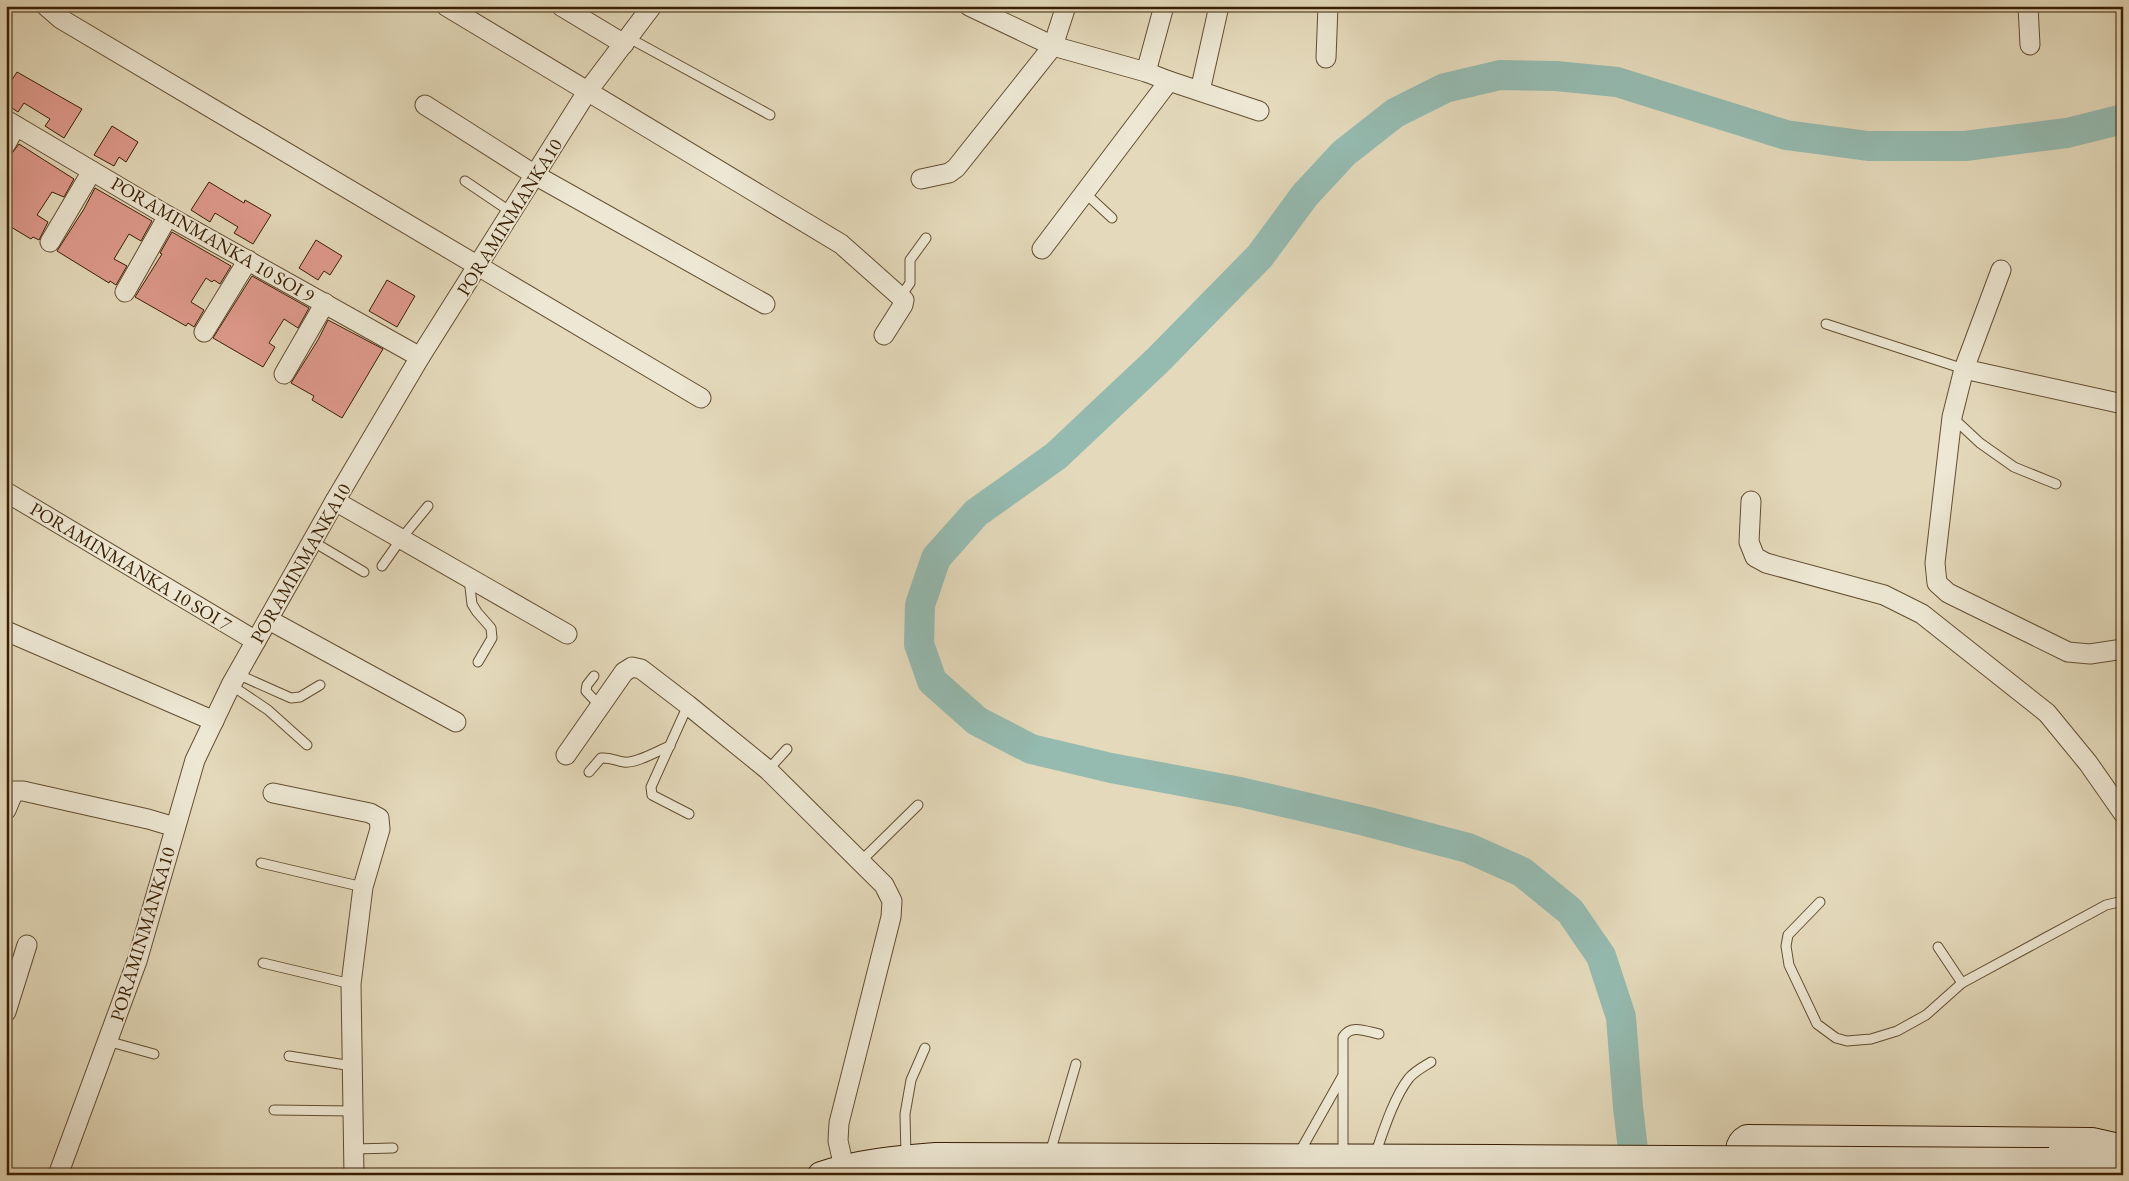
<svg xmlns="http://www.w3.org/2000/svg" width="2129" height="1181" viewBox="0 0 2129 1181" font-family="'EB Garamond',serif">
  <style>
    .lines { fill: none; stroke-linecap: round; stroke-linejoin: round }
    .river { stroke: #95bbb1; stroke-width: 30 }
    .building { fill: #e09a8d; stroke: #381f02 }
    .service-casing { stroke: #634e30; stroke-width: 11 }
    .minor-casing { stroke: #634e30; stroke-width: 21 }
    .secondary-casing { stroke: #381f02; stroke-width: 28 }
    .service { stroke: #ede7d3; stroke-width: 9 }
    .minor { stroke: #ede7d3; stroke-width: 19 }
    .secondary { stroke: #ede7d3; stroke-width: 26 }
    .secondary-bridge-casing { stroke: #381f02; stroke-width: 28; stroke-linecap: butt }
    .secondary-bridge { stroke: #ede7d3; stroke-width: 26 }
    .labels { text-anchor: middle; stroke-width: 4; stroke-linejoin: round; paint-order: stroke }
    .street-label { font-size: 19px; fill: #381f02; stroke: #ede7d3 }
  </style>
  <rect width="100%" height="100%" fill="#e4dabb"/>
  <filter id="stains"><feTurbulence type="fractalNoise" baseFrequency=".004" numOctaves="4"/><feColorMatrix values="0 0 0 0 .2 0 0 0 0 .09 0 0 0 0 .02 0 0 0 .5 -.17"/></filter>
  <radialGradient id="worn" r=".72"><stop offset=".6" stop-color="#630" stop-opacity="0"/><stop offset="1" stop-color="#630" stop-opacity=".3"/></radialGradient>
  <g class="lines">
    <path class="river" d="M 1636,1175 L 1628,1107 L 1621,1017 L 1601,956 L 1570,911 L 1522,872 L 1468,848 L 1365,821 L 1240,792 L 1111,768 L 1031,749 L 977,721 L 932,681 L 919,644 L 920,605 L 936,558 L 976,513 L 1056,456 L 1158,360 L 1260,256 L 1305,195 L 1344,153 L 1395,113 L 1445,88 L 1500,75 L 1556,76 L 1617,82 L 1786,135 L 1868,146 L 1965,146 L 2067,133 L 2123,119"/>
  </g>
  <g class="building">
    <path d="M 17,72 L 82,109 L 64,138 L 45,126 L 50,119 L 24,103 L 18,112 L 6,104 L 6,89 Z"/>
    <path d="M 112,126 L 138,142 L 126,162 L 119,157 L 114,166 L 94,155 Z"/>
    <path d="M 19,144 L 74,179 L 64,197 L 52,192 L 37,215 L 48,222 L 39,240 L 33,237 L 31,239 L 6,224 L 6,156 L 12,153 Z"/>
    <path d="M 209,182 L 244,203 L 245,200 L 271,215 L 253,244 L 234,233 L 238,227 L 215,213 L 210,222 L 191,210 Z"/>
    <path d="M 95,188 L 152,221 L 141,241 L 129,234 L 114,259 L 127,266 L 116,285 L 110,281 L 109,283 L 57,251 L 84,209 Z"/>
    <path d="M 172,232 L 231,266 L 220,284 L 214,280 L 212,282 L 206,278 L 191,302 L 204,310 L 194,327 L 188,323 L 186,326 L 135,297 L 162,254 L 160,253 Z"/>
    <path d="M 316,240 L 342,256 L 330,275 L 324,271 L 318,280 L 299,268 Z"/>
    <path d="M 252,276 L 309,308 L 298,328 L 284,319 L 269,343 L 275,347 L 263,367 L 213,338 Z"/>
    <path d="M 387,280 L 415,296 L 397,327 L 369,311 Z"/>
    <path d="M 328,320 L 383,349 L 342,418 L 312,400 L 314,396 L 291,383 L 318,340 Z"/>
  </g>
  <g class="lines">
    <g class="service-casing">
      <g id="service">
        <path d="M 629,38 L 770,115"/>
        <path d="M 465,181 L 511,212"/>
        <path d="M 1084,192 L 1112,218"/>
        <path d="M 901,296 L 910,283 L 910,260 L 926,238"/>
        <path d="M 1826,324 L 1964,369"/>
        <path d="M 1952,417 L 1980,443 L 2014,467 L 2056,484"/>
        <path d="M 312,541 L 364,572"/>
        <path d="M 382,566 L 401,539 L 428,506"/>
        <path d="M 469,579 L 472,604 L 477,612 L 491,628 L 492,638 L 478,662"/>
        <path d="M 237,674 L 291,698 L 300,697 L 320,685"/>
        <path d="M 594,676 L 587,685 L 586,691 L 600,706"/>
        <path d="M 231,685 L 268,710 L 307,745"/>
        <path d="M 688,705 L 651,787 L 652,795 L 689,814"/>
        <path d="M 768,770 L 787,749"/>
        <path d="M 589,772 L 601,758 C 610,757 616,761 624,762 C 636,764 659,750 670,746"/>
        <path d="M 860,862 L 918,805"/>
        <path d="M 261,863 L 363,887"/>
        <path d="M 1820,902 L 1788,935 L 1786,946 L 1789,965 L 1817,1024 L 1836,1038 L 1847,1041 L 1871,1039 L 1897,1031 L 1926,1015 L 1962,983 L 2106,905 L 2123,901"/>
        <path d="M 1938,947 L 1962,983"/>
        <path d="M 263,963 L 351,984"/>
        <path d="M 107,1041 L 154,1054"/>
        <path d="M 289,1056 L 352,1066"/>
        <path d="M 274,1110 L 353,1111"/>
        <path d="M 354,1149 L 393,1148"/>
        <path d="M 1050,1153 L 1076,1064"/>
        <path d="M 1298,1155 L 1342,1077"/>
        <path d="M 1343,1155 L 1343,1037 C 1351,1024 1365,1031 1379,1034"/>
        <path d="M 1375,1155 C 1383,1132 1394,1097 1409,1078 C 1415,1071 1423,1067 1431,1062"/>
        <path d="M 906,1157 L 905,1114 L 911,1080 L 925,1048"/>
      </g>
    </g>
    <g class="minor-casing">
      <g id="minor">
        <path d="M 46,6 L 61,19 L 701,398"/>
        <path d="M 446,6 L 841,244 L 904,300 L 903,305 L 884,335"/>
        <path d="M 561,6 L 624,44"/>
        <path d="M 969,6 L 1053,46 L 1146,72 L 1169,81 L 1259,111"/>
        <path d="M 2028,6 L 2030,45"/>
        <path d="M 1326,58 L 1328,6"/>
        <path d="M 1146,72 L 1164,6"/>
        <path d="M 1200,91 L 1219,6"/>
        <path d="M 425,105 L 535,175 L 765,304"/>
        <path d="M 6,120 L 168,216 L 420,357"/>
        <path d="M 6,144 L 16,126"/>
        <path d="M 921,179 L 949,173 L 956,168 L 1053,46 L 1066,6"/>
        <path d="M 50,242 L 92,171"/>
        <path d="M 1042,249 L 1169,81"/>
        <path d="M 2001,270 L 1964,369 L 1952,417 L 1935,563 L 1937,583 L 1948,593 L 2068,652 L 2090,654 L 2123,649"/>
        <path d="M 125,292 L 168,216"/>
        <path d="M 204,332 L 248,260"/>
        <path d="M 1964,369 L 2123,404"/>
        <path d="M 284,374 L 325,303"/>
        <path d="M 6,492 L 256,641"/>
        <path d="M 335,501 L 567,634"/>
        <path d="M 1751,501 L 1749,542 L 1755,557 L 1766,563 L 1884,595 L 1922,614 L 2047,713 L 2088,763 L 2123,813"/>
        <path d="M 269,620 L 456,722"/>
        <path d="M 6,631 L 214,721"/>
        <path d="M 566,755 L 624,672 L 632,667 L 641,669 L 688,705 L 768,770 L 884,885 L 892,901 L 891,917 L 839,1123 L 838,1141 L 844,1167"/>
        <path d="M 273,793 L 370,813 L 379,818 L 380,829 L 363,887 L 351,984 L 354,1175"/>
        <path d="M 6,810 L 14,791 L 23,791 L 148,819 L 175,827"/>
        <path d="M 6,1012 L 27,945"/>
        <path d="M 58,1175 L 137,961 L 195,760 L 231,685 L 335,501 L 420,357 L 587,92 L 652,6"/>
      </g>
    </g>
    <g class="secondary-casing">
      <g id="secondary">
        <path d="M 2049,1161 L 2123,1162"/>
        <path d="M 821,1175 C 859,1162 897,1159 936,1156 L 1496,1158"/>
        <path d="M 1740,1175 C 1739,1162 1734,1145 1747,1138 L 2092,1141 L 2123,1148"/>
      </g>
    </g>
    <use href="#service" class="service"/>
    <use href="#minor" class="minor"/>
    <use href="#secondary" class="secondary"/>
    <g class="secondary-bridge-casing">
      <path id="secondary-bridge" d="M 1496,1158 L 2049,1161"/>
    </g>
    <use href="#secondary-bridge" class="secondary-bridge"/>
  </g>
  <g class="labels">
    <g class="street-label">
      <text transform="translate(509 217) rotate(-58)" y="7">PORAMINMANKA10</text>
      <text transform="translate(213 239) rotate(30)" y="7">PORAMINMANKA 10 SOI 9</text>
      <text transform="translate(300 563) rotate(-60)" y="7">PORAMINMANKA10</text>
      <text transform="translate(131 566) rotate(31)" y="7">PORAMINMANKA 10 SOI 7</text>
      <text transform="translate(142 934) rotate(-73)" y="7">PORAMINMANKA10</text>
    </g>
  </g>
  <rect width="2129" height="1181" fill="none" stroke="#e4dabb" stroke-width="25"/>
  <rect x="8" y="8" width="2114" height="1166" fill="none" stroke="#381f02" stroke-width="2.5"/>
  <rect x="12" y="12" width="2104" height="1156" fill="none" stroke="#381f02"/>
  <rect width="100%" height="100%" filter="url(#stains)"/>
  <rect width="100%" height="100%" fill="url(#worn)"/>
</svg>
